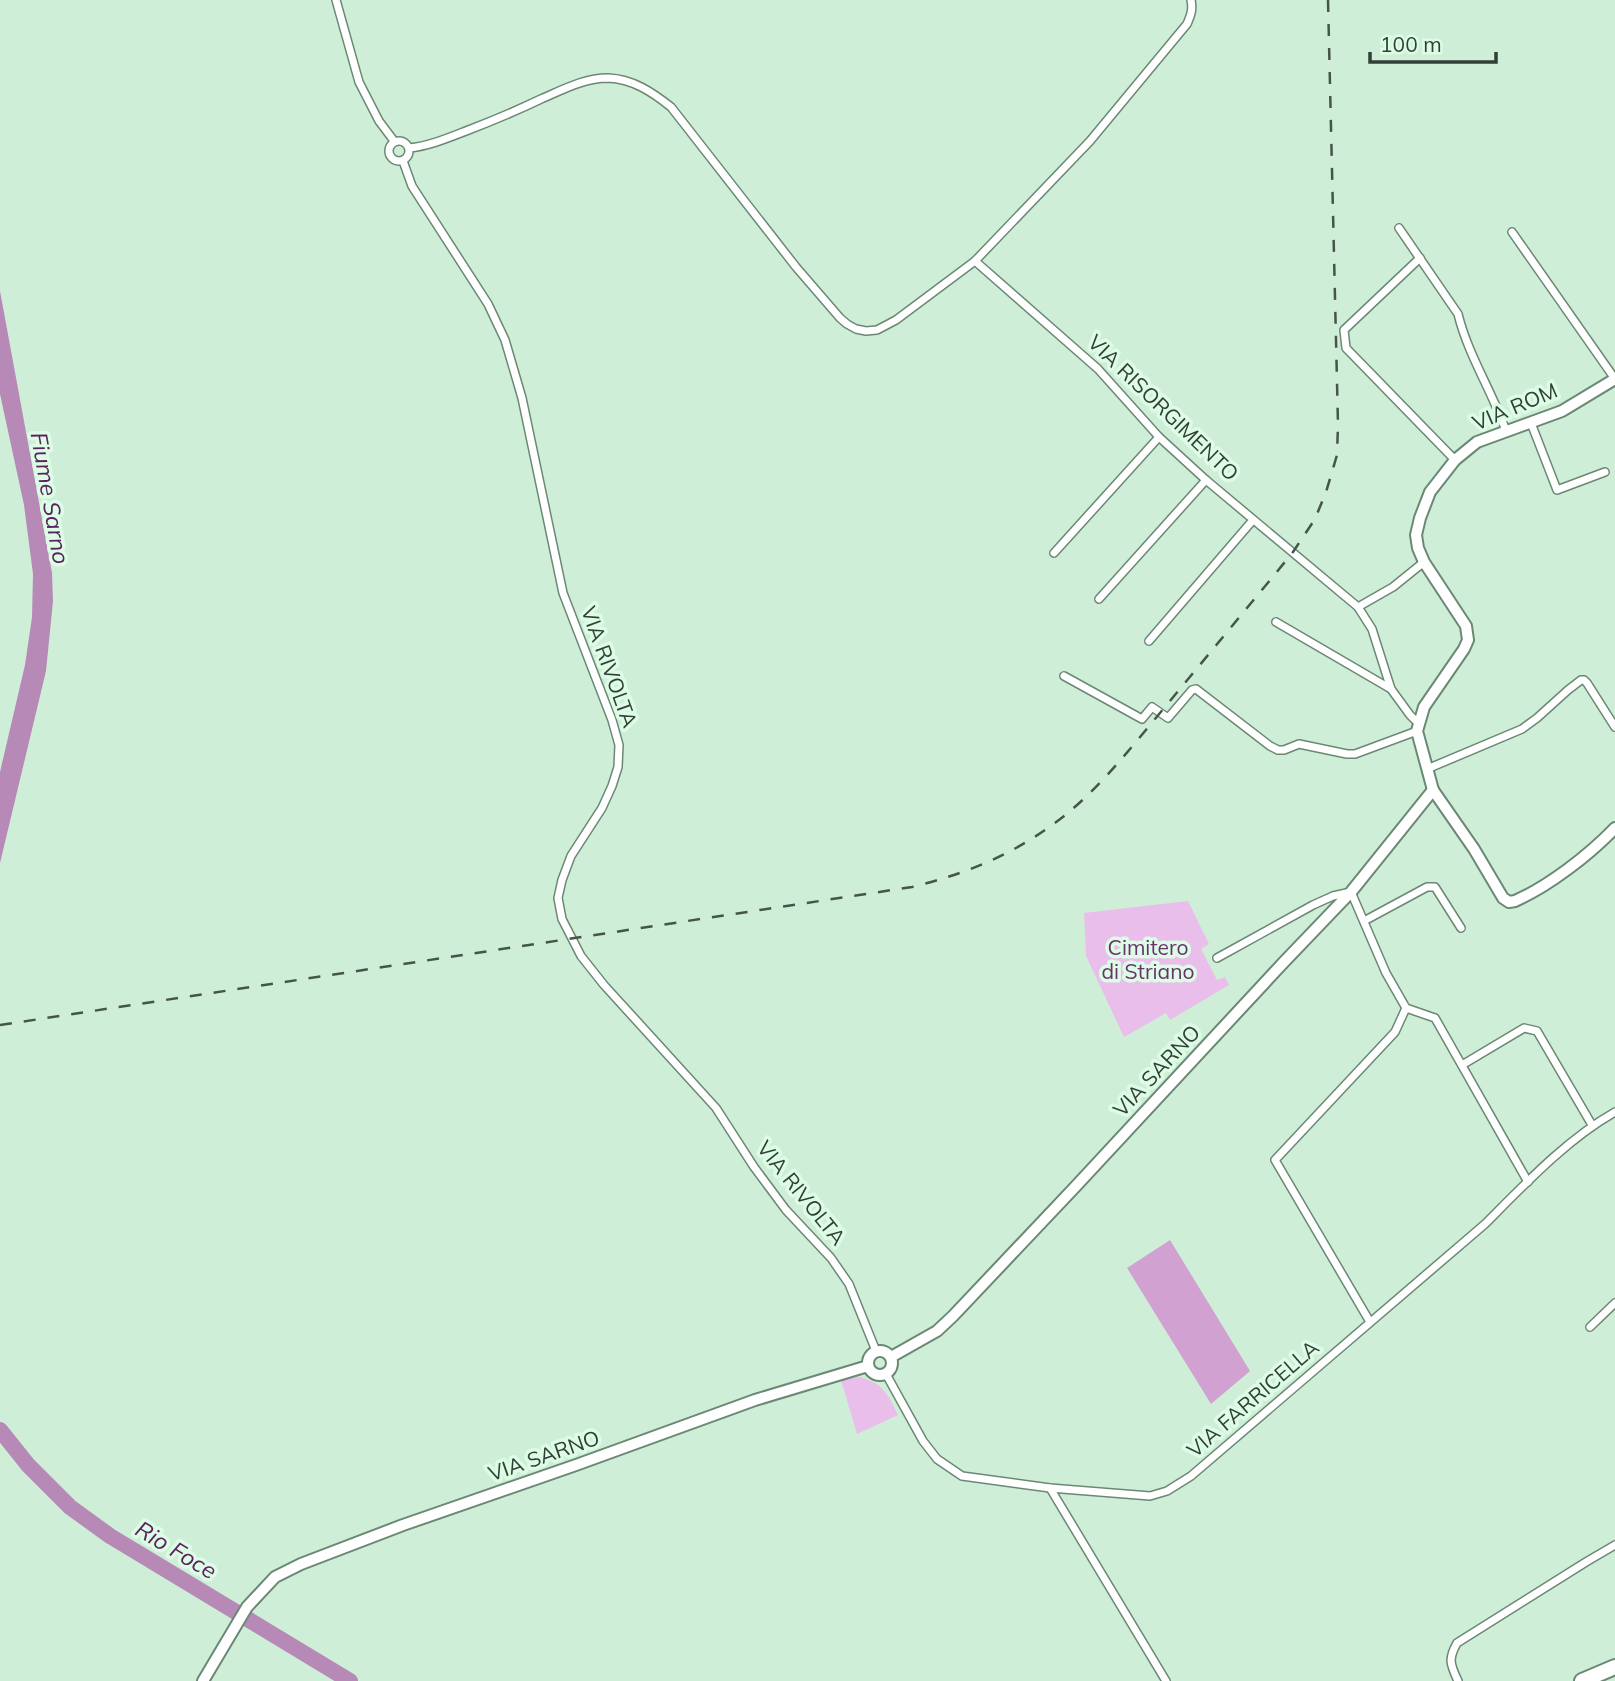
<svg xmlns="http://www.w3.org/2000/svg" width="1615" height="1681" viewBox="0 0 1615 1681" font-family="Mulish,sans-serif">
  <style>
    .green { fill: #eabeea }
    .forest { fill: #d1a2d1 }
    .water { fill: #b789b7 }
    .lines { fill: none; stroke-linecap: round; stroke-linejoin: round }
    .river { stroke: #b789b7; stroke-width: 16 }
    .minor-casing { stroke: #6b8874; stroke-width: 10 }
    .secondary-casing { stroke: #6b8874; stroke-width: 14 }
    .motorway-casing { stroke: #6b8874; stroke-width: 18 }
    .minor { stroke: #fff; stroke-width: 7 }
    .secondary { stroke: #fff; stroke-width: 10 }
    .motorway { stroke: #fff; stroke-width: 14 }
    .rail { stroke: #46554a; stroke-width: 2.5; stroke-dasharray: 12 12; stroke-linecap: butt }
    .labels { text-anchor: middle; stroke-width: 7; stroke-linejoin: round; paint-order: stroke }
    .street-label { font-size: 21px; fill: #323f36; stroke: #dcfce5 }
    .park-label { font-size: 21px; fill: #6a326d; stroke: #dcfce5 }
    .water-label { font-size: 23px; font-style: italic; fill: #5b235d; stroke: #dcfce5 }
  </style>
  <rect width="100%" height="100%" fill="#cfeed8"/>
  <g class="green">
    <path d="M 1188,901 L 1209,944 L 1201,949 L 1217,980 L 1225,977 L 1229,985 L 1170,1020 L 1166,1013 L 1124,1037 L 1086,956 L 1084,913 Z"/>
    <path d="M 859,1377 C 883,1383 888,1394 898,1415 L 857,1434 L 841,1380 Z"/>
  </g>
  <path class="forest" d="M 1170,1240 L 1250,1371 L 1211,1404 L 1127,1268 Z"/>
  <path class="water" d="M 0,291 L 52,573 L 53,601 L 46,671 L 0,863 L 0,772 L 25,665 L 32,617 L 33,574 L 24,505 L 0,394 Z"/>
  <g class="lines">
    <path class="river" d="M 0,1430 L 28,1465 L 70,1507 L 110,1536 L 350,1681"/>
    <g class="minor-casing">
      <g id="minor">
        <path d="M 336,0 L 359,82 L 379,121 L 394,141"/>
        <circle cx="399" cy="151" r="10"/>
        <path d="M 409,148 C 429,146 448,138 466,131 C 492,121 516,111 541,99 C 562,90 584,78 608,78 C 633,79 652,92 671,107 L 796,267 L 840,318 L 847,324 L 856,329 L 866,331 L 877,330 L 896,320 L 975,261 L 1090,141 L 1187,24 C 1191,15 1193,9 1191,0"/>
        <path d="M 403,161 L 412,186 L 488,304 L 505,340 L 522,398 L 563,593 L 612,720 L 619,745 L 618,767 L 612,786 L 602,808 L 571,856 L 562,880 L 558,898 L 562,919 L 581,956 L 604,985 L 716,1108 L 754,1167 L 786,1210 L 831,1258 L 849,1284 L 876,1351"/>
        <path d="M 1399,228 L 1458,314 C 1468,355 1492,391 1506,431"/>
        <path d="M 1512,232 L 1615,379"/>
        <path d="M 1420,258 L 1344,330 L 1346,348 L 1455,460"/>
        <path d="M 975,261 L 1098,369 L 1159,437 L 1206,480 L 1358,607 L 1372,629 L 1391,689 L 1410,715 L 1419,724"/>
        <path d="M 1531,423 L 1557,490 L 1605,472"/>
        <path d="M 1054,553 L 1159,437"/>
        <path d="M 1099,599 L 1206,480"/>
        <path d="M 1358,607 L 1393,587 L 1424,562"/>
        <path d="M 1276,622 L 1391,689"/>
        <path d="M 1149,641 L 1253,520"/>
        <path d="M 1064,676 L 1142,719 L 1152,707 L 1168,718 L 1192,690 L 1196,689 L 1270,746 L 1278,750 L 1284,750 L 1299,744 L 1347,754 L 1355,754 L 1417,731"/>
        <path d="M 1427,769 L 1522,729 L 1537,718 L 1568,690 L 1581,680 L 1584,680 L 1587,683 L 1615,727"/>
        <path d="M 1364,921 L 1427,887 L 1435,887 L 1461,928"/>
        <path d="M 1217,958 L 1313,905 L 1333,896 L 1351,892 L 1386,973 L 1406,1008 L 1435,1018 L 1528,1182"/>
        <path d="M 1462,1065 L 1524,1028 L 1537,1031 L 1592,1125"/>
        <path d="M 1370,1322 L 1275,1160 L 1395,1032 L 1406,1008"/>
        <path d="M 1590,1327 L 1615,1303"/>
        <path d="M 886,1374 L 923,1441 L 937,1459 L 962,1476 L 1050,1488 L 1150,1496 L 1167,1491 L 1191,1476 L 1485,1224 C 1524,1185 1567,1139 1615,1112"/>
        <path d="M 1050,1488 L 1166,1681"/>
        <path d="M 1458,1681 C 1450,1664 1448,1659 1457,1643 L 1586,1562 L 1615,1545"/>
      </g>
    </g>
    <g class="secondary-casing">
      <g id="secondary">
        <path d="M 1615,379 L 1562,411 L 1477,442 L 1455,460 L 1430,492 L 1420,518 L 1416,535 L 1418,548 L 1424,562 L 1466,626 L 1468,640 L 1464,649 L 1424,707 L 1417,731 L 1433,790 L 1474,849 L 1503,898 L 1509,902 L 1515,901 C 1549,886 1589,855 1615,828"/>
        <circle cx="880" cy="1363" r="12"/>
        <path d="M 891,1357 L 937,1331 L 953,1316 L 1076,1186 L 1283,963 L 1351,892 L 1433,790"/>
        <path d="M 203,1681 L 247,1607 L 275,1577 L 301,1564 L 403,1525 L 576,1465 L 755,1400 L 868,1366"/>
      </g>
    </g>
    <g class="motorway-casing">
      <path id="motorway" d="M 1582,1681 L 1615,1667"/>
    </g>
    <use href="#minor" class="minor"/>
    <use href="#secondary" class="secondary"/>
    <use href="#motorway" class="motorway"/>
    <path class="rail" d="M 0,1025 L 912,887 C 964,874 1008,857 1052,825 C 1092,797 1124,756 1155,719 C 1194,672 1232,626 1271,579 L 1293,552 L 1315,519 L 1326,492 L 1337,455 L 1338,425 L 1328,0"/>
  </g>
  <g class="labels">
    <g class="street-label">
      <text transform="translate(1515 407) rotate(-23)" y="7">VIA ROM</text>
      <text transform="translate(1163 408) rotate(44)" y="7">VIA RISORGIMENTO</text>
      <text transform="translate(609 667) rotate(70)" y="7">VIA RIVOLTA</text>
      <text transform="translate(1157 1071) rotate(-47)" y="7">VIA SARNO</text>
      <text transform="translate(801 1193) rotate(51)" y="7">VIA RIVOLTA</text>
      <text transform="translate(1253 1399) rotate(-41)" y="7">VIA FARRICELLA</text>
      <text transform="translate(544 1456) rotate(-19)" y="7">VIA SARNO</text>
    </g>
    <g class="park-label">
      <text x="1148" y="955">Cimitero<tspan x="1148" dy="24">di Striano</tspan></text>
    </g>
    <g class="water-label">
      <text transform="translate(50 498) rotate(80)" y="8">Fiume Sarno</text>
      <text transform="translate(176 1550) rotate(31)" y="8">Rio Foce</text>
    </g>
  </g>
  <path d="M1370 52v10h126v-10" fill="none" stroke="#323f36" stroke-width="3.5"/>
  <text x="1380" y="52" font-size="21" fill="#323f36" stroke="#dcfce5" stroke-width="5" paint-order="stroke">100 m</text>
</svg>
